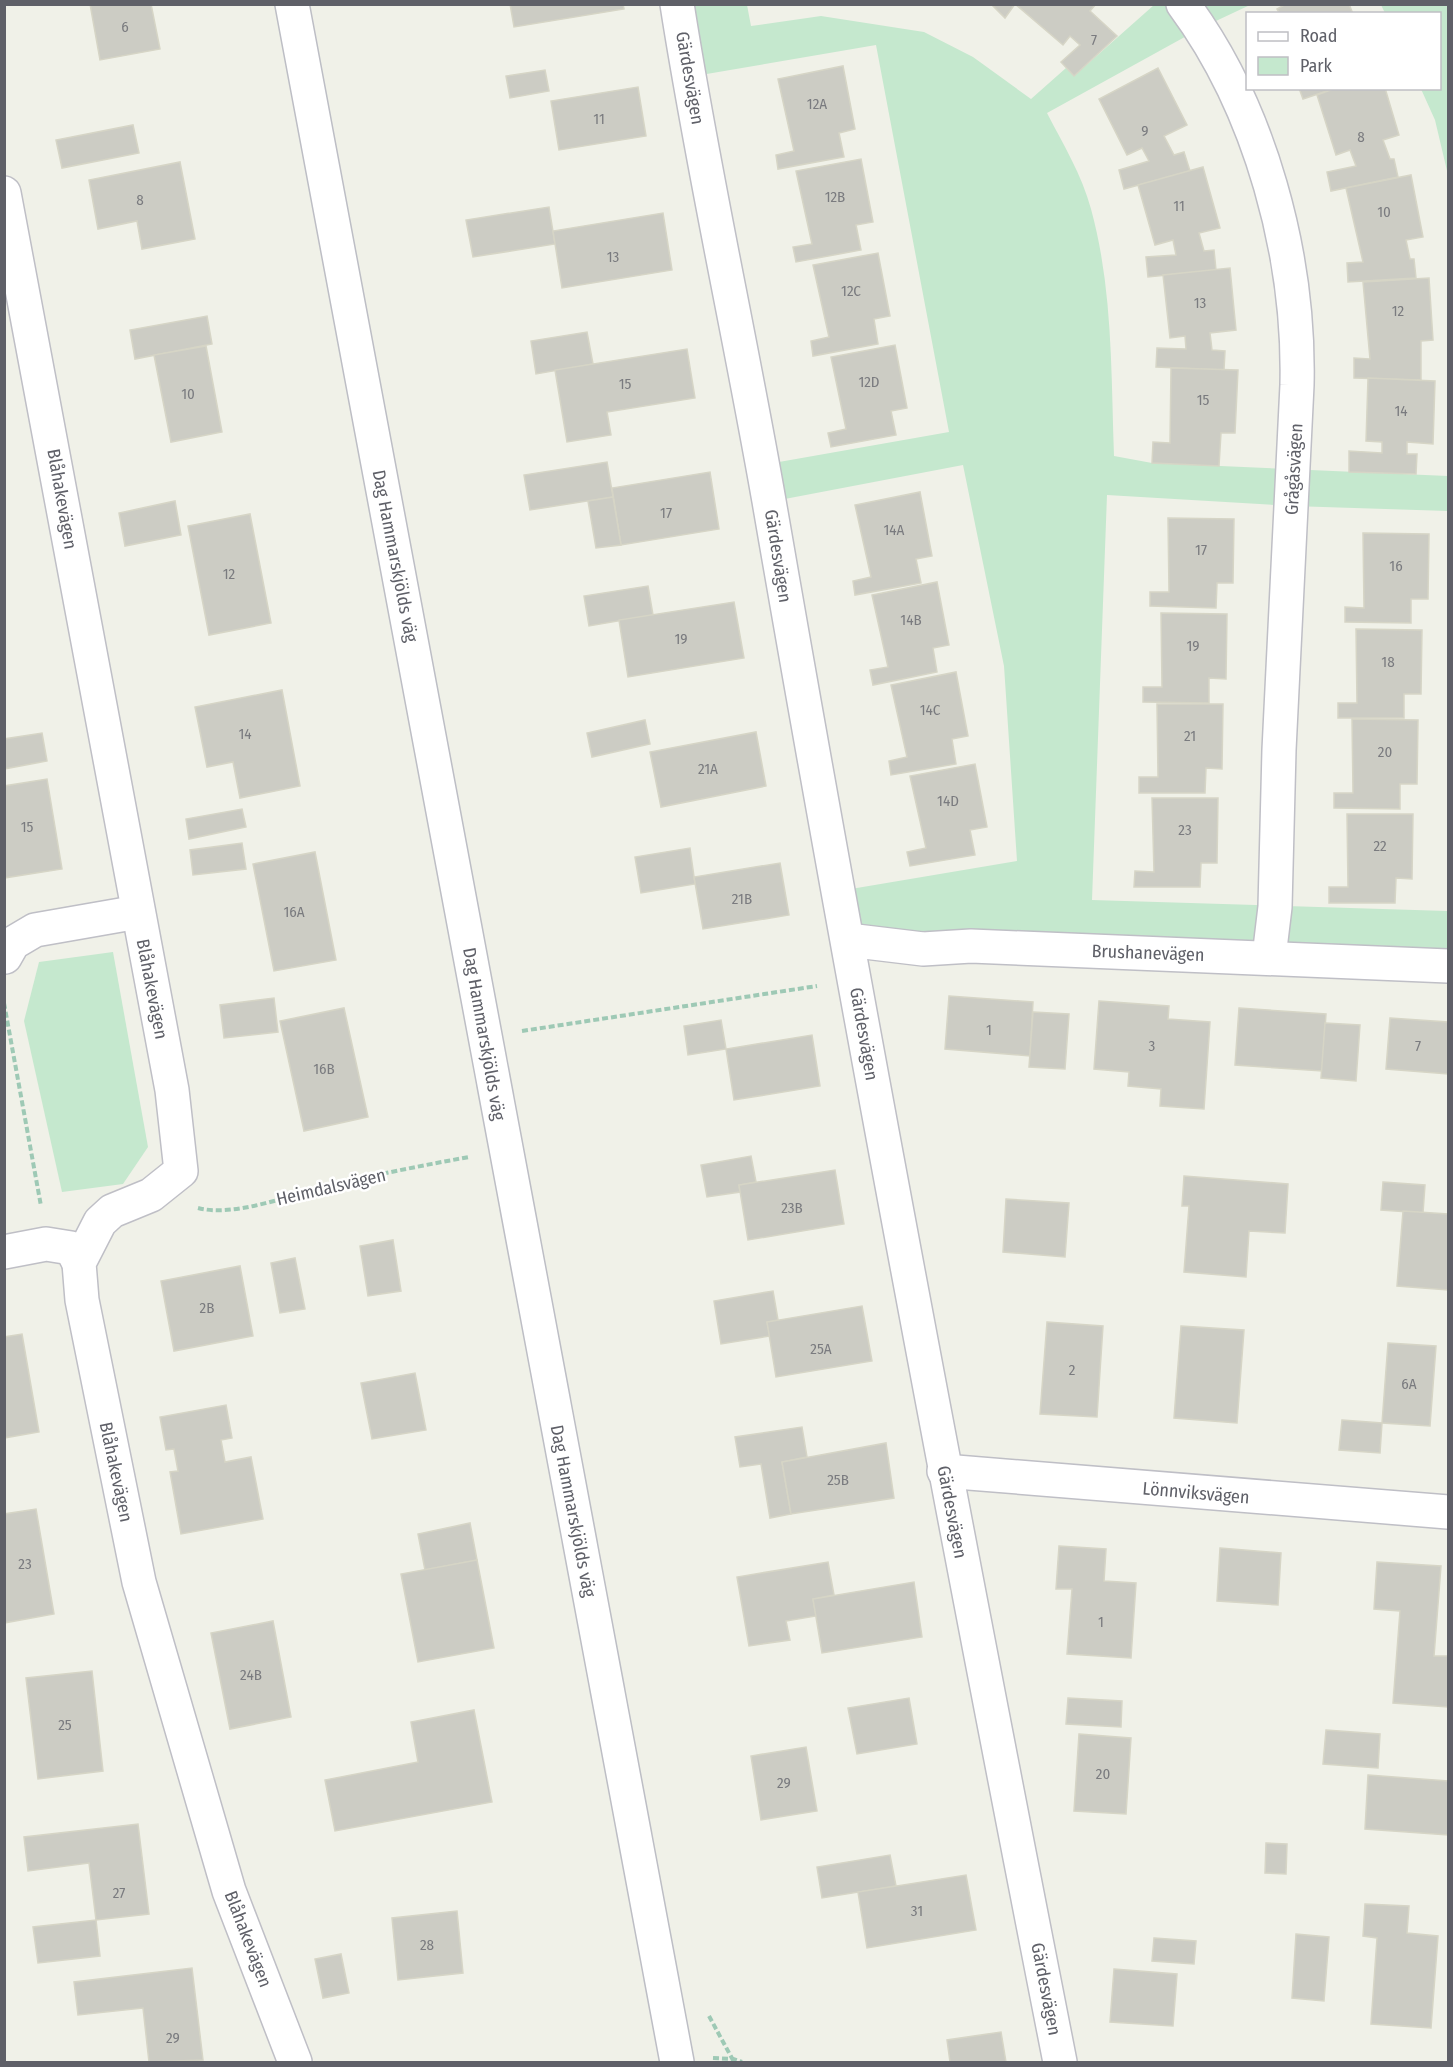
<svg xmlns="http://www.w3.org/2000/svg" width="1453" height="2067" viewBox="0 0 1453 2067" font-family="'Fira Sans Condensed',sans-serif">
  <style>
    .green { fill: #c5e8ce }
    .building { fill: #ccccc4; stroke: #d6d5c6; stroke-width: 1.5 }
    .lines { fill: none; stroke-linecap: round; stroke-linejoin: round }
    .minor-casing { stroke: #bfbfc6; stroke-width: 36 }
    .secondary-casing { stroke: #bdbec5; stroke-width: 36 }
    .path { stroke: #9ec9b5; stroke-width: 4; stroke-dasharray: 6 3; stroke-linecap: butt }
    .minor { stroke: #fff; stroke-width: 33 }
    .secondary { stroke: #fff; stroke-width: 33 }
    .labels { text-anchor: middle; stroke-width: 5; stroke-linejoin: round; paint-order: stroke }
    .number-label { font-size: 15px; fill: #7a7b7f }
    .street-label { font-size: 18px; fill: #5f6068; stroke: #fff }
  </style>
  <rect width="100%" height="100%" fill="#f0f1e8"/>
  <g class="green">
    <path d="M 677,5 L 747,5 L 751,26 L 821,16 L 924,32 L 973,57 L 1031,99 L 1066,68 L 1074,76 L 1154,5 L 1250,5 L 1201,28 L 1047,113 C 1063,144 1082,175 1091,209 C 1113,289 1111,373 1114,456 L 1152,463 L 1448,476 L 1448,511 L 1292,506 L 1107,495 L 1092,900 L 1447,911 L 1448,895 L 1448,966 L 848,940 L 839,891 L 1017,861 L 1004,666 L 963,465 L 769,502 L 762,465 L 949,432 L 876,45 L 689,77 Z"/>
    <path d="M 1381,5 L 1448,5 L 1448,175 L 1435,120 L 1421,89 L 1440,88 L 1440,14 L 1385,13 Z"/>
    <path d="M 113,952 L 148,1147 L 123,1184 L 62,1192 L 24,1021 L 39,962 Z"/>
  </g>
  <g class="building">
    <path d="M 90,4 L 151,4 L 160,49 L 100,60 Z"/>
    <path d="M 510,4 L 623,4 L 624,9 L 514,27 Z"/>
    <path d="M 991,4 L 1015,4 L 1005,18 Z"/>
    <path d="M 1015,4 L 1096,4 L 1090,11 L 1117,36 L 1074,76 L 1061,62 L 1080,45 L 1070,36 L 1063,45 Z"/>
    <path d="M 1286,4 L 1349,4 L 1353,14 L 1280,14 L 1277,9 Z"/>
    <path d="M 843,66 L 855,129 L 839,133 L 844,157 L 778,169 L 776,155 L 794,151 L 778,79 Z"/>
    <path d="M 1158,68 L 1187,125 L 1164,136 L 1174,155 L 1184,152 L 1190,171 L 1124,189 L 1119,170 L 1149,161 L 1142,148 L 1127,155 L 1099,99 Z"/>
    <path d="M 545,70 L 549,91 L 510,98 L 506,76 Z"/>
    <path d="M 638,87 L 646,136 L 559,150 L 551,101 Z"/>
    <path d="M 1299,88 L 1336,88 L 1303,99 Z"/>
    <path d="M 1336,88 L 1385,88 L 1399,135 L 1383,140 L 1390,159 L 1394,159 L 1398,177 L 1331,191 L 1327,172 L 1356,166 L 1350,150 L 1336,155 L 1317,95 Z"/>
    <path d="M 133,125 L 139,153 L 62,168 L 56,140 Z"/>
    <path d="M 861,159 L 873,222 L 856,225 L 861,250 L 796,262 L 793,247 L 812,244 L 796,171 Z"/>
    <path d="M 180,162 L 195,239 L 142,249 L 137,221 L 98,229 L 89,180 Z"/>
    <path d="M 1203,167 L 1220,228 L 1199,233 L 1204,251 L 1214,250 L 1216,270 L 1148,277 L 1146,257 L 1176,255 L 1173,240 L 1155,245 L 1138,185 Z"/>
    <path d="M 1411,175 L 1423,237 L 1406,240 L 1410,259 L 1414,259 L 1416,278 L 1348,282 L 1347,263 L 1363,262 L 1346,188 Z"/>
    <path d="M 549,207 L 555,244 L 473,257 L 466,220 Z"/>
    <path d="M 663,213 L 672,270 L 562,288 L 553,231 Z"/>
    <path d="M 878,253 L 890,316 L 874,319 L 878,344 L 813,356 L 811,341 L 829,337 L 813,265 Z"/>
    <path d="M 1230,268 L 1236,330 L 1210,333 L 1212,350 L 1225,351 L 1224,370 L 1156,367 L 1157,348 L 1186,349 L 1185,336 L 1170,338 L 1163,275 Z"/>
    <path d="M 1429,278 L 1433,340 L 1421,341 L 1421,380 L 1354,378 L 1354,358 L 1370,359 L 1363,282 Z"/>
    <path d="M 207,316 L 212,344 L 135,359 L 130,330 Z"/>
    <path d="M 587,332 L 593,364 L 536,374 L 531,341 Z"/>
    <path d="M 895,345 L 907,408 L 891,411 L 896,435 L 831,447 L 828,433 L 846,429 L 831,357 Z"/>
    <path d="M 206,346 L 222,432 L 171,442 L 154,355 Z"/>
    <path d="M 687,349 L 695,398 L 607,412 L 611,435 L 567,442 L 555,370 Z"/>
    <path d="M 1171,368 L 1238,370 L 1235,433 L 1221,433 L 1219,466 L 1152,463 L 1153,442 L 1170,443 Z"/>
    <path d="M 1368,378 L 1435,381 L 1433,444 L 1407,442 L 1407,454 L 1417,454 L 1416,474 L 1349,472 L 1349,451 L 1382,453 L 1382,442 L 1366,441 Z"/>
    <path d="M 607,462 L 613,497 L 530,510 L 524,475 Z"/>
    <path d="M 710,472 L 719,529 L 621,545 L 612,488 Z"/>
    <path d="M 920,492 L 932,556 L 916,559 L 921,583 L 855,595 L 853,581 L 871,577 L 855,505 Z"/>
    <path d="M 613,497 L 621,545 L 596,548 L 588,501 Z"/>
    <path d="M 175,501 L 181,535 L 125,546 L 119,513 Z"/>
    <path d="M 250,514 L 271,623 L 209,635 L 188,526 Z"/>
    <path d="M 1168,518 L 1234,519 L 1233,583 L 1217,583 L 1216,608 L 1150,606 L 1150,592 L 1169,592 Z"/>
    <path d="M 1363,533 L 1429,534 L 1428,599 L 1411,599 L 1411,623 L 1345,622 L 1345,607 L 1364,608 Z"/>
    <path d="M 937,582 L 949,645 L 933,648 L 937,672 L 873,685 L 870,670 L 888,667 L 872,595 Z"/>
    <path d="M 648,586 L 653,615 L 589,626 L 584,596 Z"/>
    <path d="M 734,602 L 744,658 L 628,677 L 619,620 Z"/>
    <path d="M 1161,613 L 1227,614 L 1226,679 L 1209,678 L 1209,703 L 1143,702 L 1143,687 L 1162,687 Z"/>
    <path d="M 1356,629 L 1422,630 L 1421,694 L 1404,694 L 1404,718 L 1338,718 L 1338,703 L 1357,703 Z"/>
    <path d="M 956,672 L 968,736 L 952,739 L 956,764 L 891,775 L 889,761 L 907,757 L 891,685 Z"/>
    <path d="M 282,690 L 300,786 L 240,798 L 233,762 L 207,767 L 195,707 Z"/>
    <path d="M 1157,704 L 1223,704 L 1222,769 L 1206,768 L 1205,793 L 1139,793 L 1139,777 L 1158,777 Z"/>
    <path d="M 1352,719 L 1418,720 L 1417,784 L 1400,784 L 1400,809 L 1334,808 L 1334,793 L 1353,793 Z"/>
    <path d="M 645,720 L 650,744 L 592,757 L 587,733 Z"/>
    <path d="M 756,732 L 766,786 L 661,807 L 650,752 Z"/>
    <path d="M 42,733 L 47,761 L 4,769 L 4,739 Z"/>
    <path d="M 975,764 L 987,827 L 970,830 L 975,855 L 910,866 L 907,852 L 926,848 L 910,776 Z"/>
    <path d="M 47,779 L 62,869 L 4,878 L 4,786 Z"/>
    <path d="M 1152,798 L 1218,798 L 1217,863 L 1201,863 L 1200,887 L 1134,887 L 1135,871 L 1154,872 Z"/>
    <path d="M 242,809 L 246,827 L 189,839 L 186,819 Z"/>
    <path d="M 1347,814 L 1413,814 L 1412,879 L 1396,878 L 1395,903 L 1329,903 L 1329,887 L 1348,887 Z"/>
    <path d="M 242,843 L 246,869 L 193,875 L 190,850 Z"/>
    <path d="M 690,848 L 695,884 L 641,893 L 635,857 Z"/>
    <path d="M 315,852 L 336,960 L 274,971 L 253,864 Z"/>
    <path d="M 780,863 L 789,915 L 703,929 L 694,877 Z"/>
    <path d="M 949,996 L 1033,1002 L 1030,1056 L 945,1049 Z"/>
    <path d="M 274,998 L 278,1032 L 224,1038 L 220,1005 Z"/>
    <path d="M 1099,1001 L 1169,1006 L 1168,1019 L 1210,1022 L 1204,1109 L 1160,1106 L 1161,1089 L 1128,1086 L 1129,1072 L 1094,1069 Z"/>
    <path d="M 344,1008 L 368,1117 L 304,1131 L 280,1021 Z"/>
    <path d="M 1239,1008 L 1326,1014 L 1322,1071 L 1235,1065 Z"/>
    <path d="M 1033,1012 L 1069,1014 L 1065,1069 L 1029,1067 Z"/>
    <path d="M 1390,1018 L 1448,1022 L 1448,1074 L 1386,1069 Z"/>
    <path d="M 721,1020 L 726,1049 L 688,1055 L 684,1026 Z"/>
    <path d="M 1325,1023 L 1360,1025 L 1356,1081 L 1321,1078 Z"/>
    <path d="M 812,1035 L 820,1086 L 734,1100 L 726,1049 Z"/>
    <path d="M 751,1156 L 756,1182 L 739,1185 L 740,1192 L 707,1197 L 701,1165 Z"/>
    <path d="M 835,1170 L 844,1224 L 748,1240 L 739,1185 Z"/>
    <path d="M 1184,1176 L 1288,1184 L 1285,1233 L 1249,1231 L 1246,1277 L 1184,1272 L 1189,1206 L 1182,1206 Z"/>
    <path d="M 1383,1182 L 1425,1185 L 1423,1213 L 1381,1210 Z"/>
    <path d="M 1006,1199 L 1069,1203 L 1065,1257 L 1003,1252 Z"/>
    <path d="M 1403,1211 L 1448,1214 L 1448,1290 L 1397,1286 Z"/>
    <path d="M 393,1240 L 401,1291 L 368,1296 L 360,1246 Z"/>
    <path d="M 295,1258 L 305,1309 L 280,1313 L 271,1263 Z"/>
    <path d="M 240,1266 L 253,1336 L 174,1351 L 161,1281 Z"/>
    <path d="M 773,1291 L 778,1320 L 767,1322 L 770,1336 L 721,1344 L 714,1301 Z"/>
    <path d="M 862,1306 L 872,1361 L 776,1377 L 767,1322 Z"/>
    <path d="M 1047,1322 L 1103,1326 L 1097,1417 L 1040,1414 Z"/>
    <path d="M 1181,1326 L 1244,1330 L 1237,1423 L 1174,1418 Z"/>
    <path d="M 22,1334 L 39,1432 L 4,1438 L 4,1337 Z"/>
    <path d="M 1388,1343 L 1436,1346 L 1430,1426 L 1382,1423 Z"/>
    <path d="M 415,1373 L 426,1430 L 372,1439 L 361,1383 Z"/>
    <path d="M 226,1405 L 232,1438 L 221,1440 L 225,1462 L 251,1457 L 263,1519 L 181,1534 L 170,1472 L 178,1471 L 174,1449 L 166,1450 L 160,1417 Z"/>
    <path d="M 1342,1420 L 1382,1423 L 1380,1453 L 1339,1450 Z"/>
    <path d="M 802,1427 L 807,1457 L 782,1462 L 791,1514 L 770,1518 L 761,1464 L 740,1467 L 735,1437 Z"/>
    <path d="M 886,1443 L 894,1498 L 791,1514 L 782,1462 Z"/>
    <path d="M 36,1509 L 54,1614 L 4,1623 L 4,1514 Z"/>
    <path d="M 470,1523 L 477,1560 L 425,1570 L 418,1534 Z"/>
    <path d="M 1059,1546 L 1106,1549 L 1104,1581 L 1136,1583 L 1131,1658 L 1067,1654 L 1072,1589 L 1056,1589 Z"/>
    <path d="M 1220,1548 L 1281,1553 L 1278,1605 L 1217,1601 Z"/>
    <path d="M 477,1560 L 494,1648 L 418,1662 L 401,1574 Z"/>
    <path d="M 828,1562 L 834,1595 L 813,1599 L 816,1616 L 786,1621 L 790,1640 L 749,1646 L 737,1577 Z"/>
    <path d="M 1377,1562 L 1441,1566 L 1434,1656 L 1448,1656 L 1448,1707 L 1393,1703 L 1400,1611 L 1374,1609 Z"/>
    <path d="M 914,1582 L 922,1637 L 822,1653 L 813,1599 Z"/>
    <path d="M 273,1621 L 291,1717 L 230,1729 L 211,1633 Z"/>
    <path d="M 92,1671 L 103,1771 L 38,1779 L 26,1678 Z"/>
    <path d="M 909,1698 L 917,1744 L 857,1754 L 848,1708 Z"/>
    <path d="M 1068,1698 L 1122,1701 L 1121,1727 L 1066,1724 Z"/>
    <path d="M 474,1710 L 492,1802 L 335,1831 L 325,1780 L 418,1762 L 411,1722 Z"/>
    <path d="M 1326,1730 L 1380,1734 L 1378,1768 L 1323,1764 Z"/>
    <path d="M 1079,1734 L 1131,1738 L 1126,1814 L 1074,1811 Z"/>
    <path d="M 806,1747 L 817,1811 L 761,1820 L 751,1756 Z"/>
    <path d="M 1368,1775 L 1448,1781 L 1448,1835 L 1365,1829 Z"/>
    <path d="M 138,1824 L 149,1914 L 96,1920 L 89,1863 L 28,1871 L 24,1837 Z"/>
    <path d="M 1266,1843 L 1287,1844 L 1286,1874 L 1265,1873 Z"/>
    <path d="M 890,1855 L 896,1886 L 822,1898 L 817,1867 Z"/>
    <path d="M 966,1875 L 976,1930 L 867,1948 L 858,1892 Z"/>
    <path d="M 1365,1904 L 1409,1906 L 1407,1933 L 1438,1936 L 1431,2028 L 1371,2024 L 1377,1938 L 1363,1936 Z"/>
    <path d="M 457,1911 L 463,1973 L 398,1980 L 392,1918 Z"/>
    <path d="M 96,1920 L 100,1956 L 38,1963 L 33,1927 Z"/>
    <path d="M 1296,1934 L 1329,1937 L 1324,2001 L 1292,1998 Z"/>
    <path d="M 1154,1938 L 1196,1941 L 1194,1964 L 1152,1961 Z"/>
    <path d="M 341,1954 L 349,1993 L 323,1998 L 315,1959 Z"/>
    <path d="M 192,1968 L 203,2060 L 149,2062 L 143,2008 L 78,2015 L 74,1982 Z"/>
    <path d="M 1114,1969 L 1177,1974 L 1173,2026 L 1110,2022 Z"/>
    <path d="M 1001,2032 L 1006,2062 L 950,2062 L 947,2040 Z"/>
  </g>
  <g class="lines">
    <g class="minor-casing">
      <g id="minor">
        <path d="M 677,4 C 703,171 740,335 769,501 C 859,1023 958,1543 1060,2062"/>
        <path d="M 1183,4 C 1261,109 1300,256 1297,385 L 1279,750 L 1275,907 L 1269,957"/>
        <path d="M 4,193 L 172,1090 L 181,1171 L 151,1195 L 112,1211 L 100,1222 L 79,1263 L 82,1300 L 139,1582 L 229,1891 L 295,2062"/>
        <path d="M 848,940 L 923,949 L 971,946 L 1448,966"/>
        <path d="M 5,957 L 13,943 L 35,930 L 138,912"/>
        <path d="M 4,1252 L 46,1244 L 71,1248 L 79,1263"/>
        <path d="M 944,1471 L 1448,1512"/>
      </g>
    </g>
    <g class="secondary-casing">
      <path id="secondary" d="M 292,4 L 677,2062"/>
    </g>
    <g class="path">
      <path d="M 4,1003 L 41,1206"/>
      <path d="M 522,1031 L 817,986"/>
      <path d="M 198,1208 C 233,1217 285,1197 320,1188 C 369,1176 419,1166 469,1157"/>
      <path d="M 709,2016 L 734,2062"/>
      <path d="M 713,2058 L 733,2059 L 742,2062"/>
    </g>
    <use href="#minor" class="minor"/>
    <use href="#secondary" class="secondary"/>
  </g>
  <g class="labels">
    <g class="number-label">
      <text x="125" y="32">6</text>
      <text x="1094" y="45">7</text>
      <text x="817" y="109">12A</text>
      <text x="599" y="124">11</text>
      <text x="1145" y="136">9</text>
      <text x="1361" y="142">8</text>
      <text x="835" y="202">12B</text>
      <text x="140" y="205">8</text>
      <text x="1179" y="211">11</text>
      <text x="1384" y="217">10</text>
      <text x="613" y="262">13</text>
      <text x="851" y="296">12C</text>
      <text x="1200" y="308">13</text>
      <text x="1398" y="316">12</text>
      <text x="869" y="387">12D</text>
      <text x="625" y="389">15</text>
      <text x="188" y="399">10</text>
      <text x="1203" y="405">15</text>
      <text x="1401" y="416">14</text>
      <text x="666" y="518">17</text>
      <text x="894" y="535">14A</text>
      <text x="1201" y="555">17</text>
      <text x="1396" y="571">16</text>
      <text x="229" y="579">12</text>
      <text x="911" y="625">14B</text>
      <text x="681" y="644">19</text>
      <text x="1193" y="651">19</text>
      <text x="1388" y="667">18</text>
      <text x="930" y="715">14C</text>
      <text x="245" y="739">14</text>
      <text x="1190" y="741">21</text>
      <text x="1385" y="757">20</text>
      <text x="708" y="774">21A</text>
      <text x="948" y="806">14D</text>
      <text x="27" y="832">15</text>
      <text x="1185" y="835">23</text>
      <text x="1380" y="851">22</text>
      <text x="742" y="904">21B</text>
      <text x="294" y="917">16A</text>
      <text x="989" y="1035">1</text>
      <text x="1152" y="1051">3</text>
      <text x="1418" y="1051">7</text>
      <text x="324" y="1074">16B</text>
      <text x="792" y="1213">23B</text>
      <text x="207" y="1313">2B</text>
      <text x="821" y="1354">25A</text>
      <text x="1072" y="1375">2</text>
      <text x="1409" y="1389">6A</text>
      <text x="838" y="1485">25B</text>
      <text x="25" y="1569">23</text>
      <text x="1101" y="1627">1</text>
      <text x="251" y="1680">24B</text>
      <text x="65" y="1730">25</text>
      <text x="1103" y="1779">20</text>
      <text x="784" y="1788">29</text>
      <text x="119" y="1898">27</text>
      <text x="917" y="1916">31</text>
      <text x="427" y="1950">28</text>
      <text x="173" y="2043">29</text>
    </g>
    <g class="street-label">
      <text transform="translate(690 78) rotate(80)" y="6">Gärdesvägen</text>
      <text transform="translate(1294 469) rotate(-87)" y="6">Grågåsvägen</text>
      <text transform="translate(62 499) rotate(80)" y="6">Blåhakevägen</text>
      <text transform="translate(395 556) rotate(79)" y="6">Dag Hammarskjölds väg</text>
      <text transform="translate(778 556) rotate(81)" y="6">Gärdesvägen</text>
      <text transform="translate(1148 953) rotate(2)" y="6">Brushanevägen</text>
      <text transform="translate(152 989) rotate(79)" y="6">Blåhakevägen</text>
      <text transform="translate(484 1034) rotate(80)" y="6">Dag Hammarskjölds väg</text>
      <text transform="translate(864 1034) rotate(80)" y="6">Gärdesvägen</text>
      <text transform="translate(331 1187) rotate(-13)" y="6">Heimdalsvägen</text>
      <text transform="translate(116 1472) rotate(78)" y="6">Blåhakevägen</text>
      <text transform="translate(1196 1493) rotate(5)" y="6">Lönnviksvägen</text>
      <text transform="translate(573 1511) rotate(79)" y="6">Dag Hammarskjölds väg</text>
      <text transform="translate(952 1512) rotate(79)" y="6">Gärdesvägen</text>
      <text transform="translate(248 1939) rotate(69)" y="6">Blåhakevägen</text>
      <text transform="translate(1046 1989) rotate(79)" y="6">Gärdesvägen</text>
    </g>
  </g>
  <rect width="1453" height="2067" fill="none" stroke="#5f6068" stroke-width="12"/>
  <rect x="1246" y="12" width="195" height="78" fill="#ffffff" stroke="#bfbfc3" stroke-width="1.5"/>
  <rect x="1258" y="32" width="30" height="9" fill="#ffffff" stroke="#bfbfc3" stroke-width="1.5"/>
  <text x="1300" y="42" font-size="18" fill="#5f6068">Road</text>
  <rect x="1258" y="57" width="30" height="18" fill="#c5e8ce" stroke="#bfbfc3" stroke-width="1.5"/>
  <text x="1300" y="72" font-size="18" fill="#5f6068">Park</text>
</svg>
